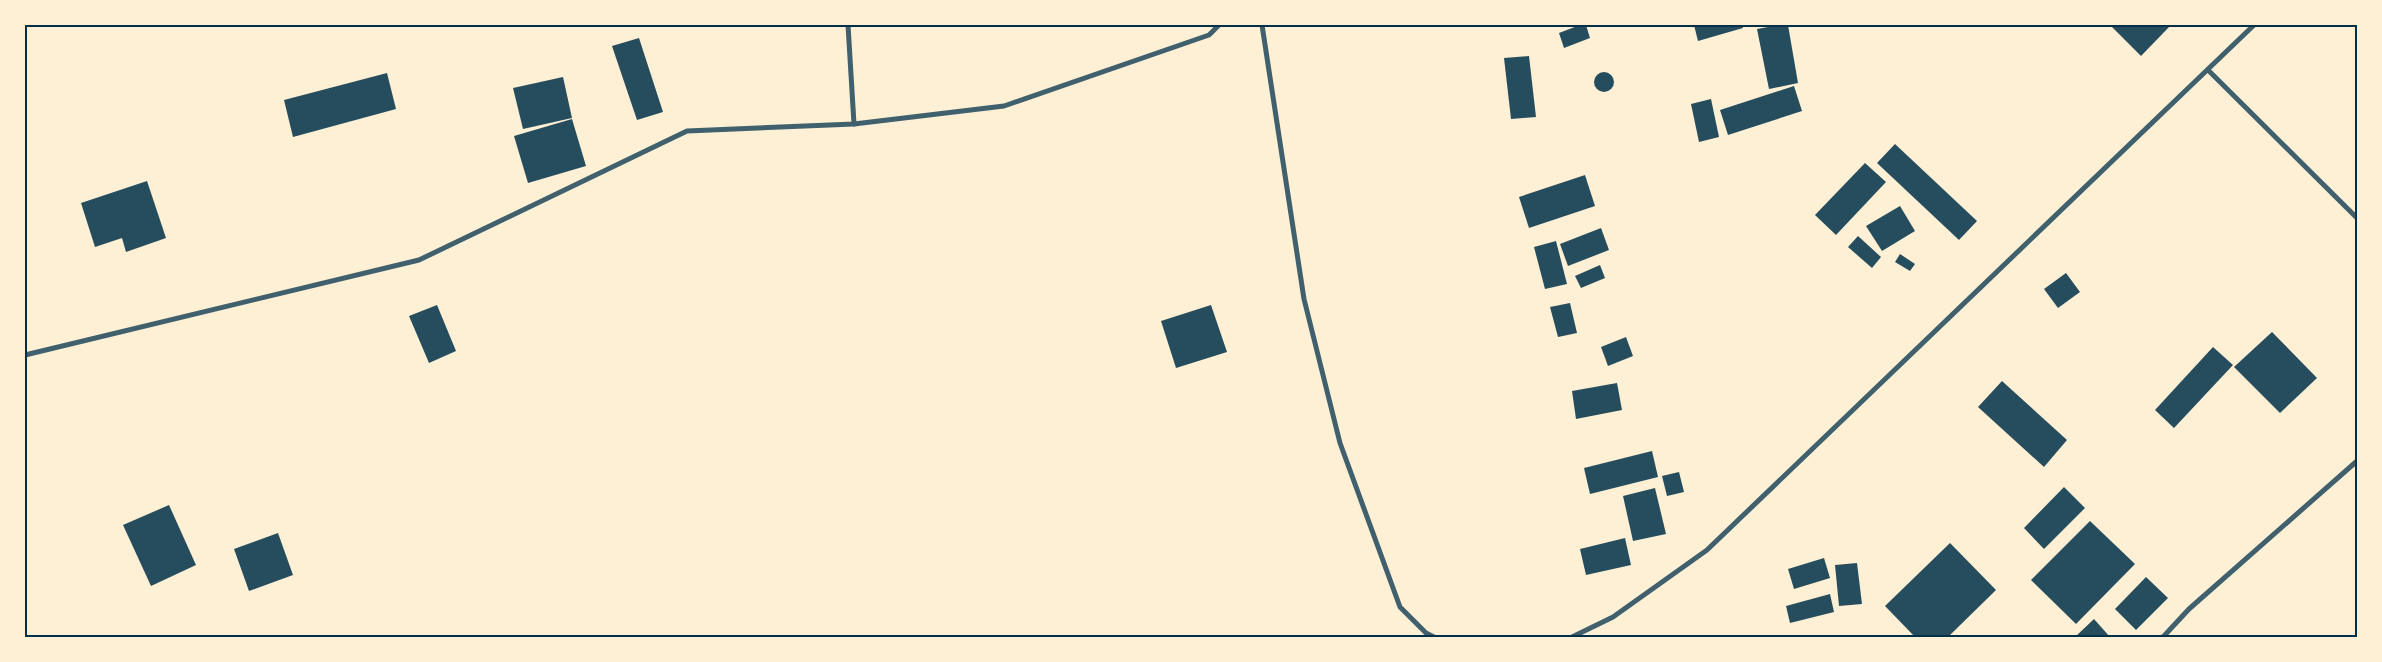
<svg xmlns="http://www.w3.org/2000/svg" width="2382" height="662" viewBox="0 0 2382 662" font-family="Jost,sans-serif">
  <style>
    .building { fill: #264d5e }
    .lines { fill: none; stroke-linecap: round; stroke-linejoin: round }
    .minor { stroke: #3f606c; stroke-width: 5 }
    .neatline { fill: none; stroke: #003049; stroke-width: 2 }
  </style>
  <rect width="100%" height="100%" fill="#fdf0d5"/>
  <g class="building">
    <path d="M 1580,25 L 1586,25 L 1590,38 L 1564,48 L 1559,33 Z"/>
    <path d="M 1694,25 L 1742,25 L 1743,28 L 1698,41 Z"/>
    <path d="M 1779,25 L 1788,25 L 1798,83 L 1769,89 L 1757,29 Z"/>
    <path d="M 2110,25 L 2171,25 L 2141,56 Z"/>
    <path d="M 639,38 L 663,112 L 637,120 L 612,46 Z"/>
    <path d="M 1529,56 L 1536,117 L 1511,119 L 1504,58 Z"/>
    <circle cx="1604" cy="82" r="10"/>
    <path d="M 387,73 L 396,109 L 293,137 L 284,100 Z"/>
    <path d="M 563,77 L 572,118 L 523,129 L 513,88 Z"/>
    <path d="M 1794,86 L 1802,111 L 1728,135 L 1720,110 Z"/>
    <path d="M 1711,99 L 1719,137 L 1699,142 L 1691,104 Z"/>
    <path d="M 572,119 L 586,166 L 528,183 L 514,136 Z"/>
    <path d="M 1895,144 L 1977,221 L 1959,240 L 1877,163 Z"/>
    <path d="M 1865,163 L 1886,182 L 1836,235 L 1815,215 Z"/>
    <path d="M 1585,175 L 1595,206 L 1529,228 L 1519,197 Z"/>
    <path d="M 147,181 L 166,238 L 126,252 L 122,238 L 95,247 L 81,203 Z"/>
    <path d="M 1900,206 L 1915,231 L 1882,251 L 1866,226 Z"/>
    <path d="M 1601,228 L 1609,250 L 1568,266 L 1560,244 Z"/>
    <path d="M 1858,236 L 1881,257 L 1872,268 L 1848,247 Z"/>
    <path d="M 1556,241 L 1567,284 L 1545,289 L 1534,247 Z"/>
    <path d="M 1900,254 L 1915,264 L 1910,271 L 1895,262 Z"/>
    <path d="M 1600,265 L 1605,278 L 1581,288 L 1575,276 Z"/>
    <path d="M 2066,273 L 2080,292 L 2058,308 L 2044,289 Z"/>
    <path d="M 1570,303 L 1577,333 L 1558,337 L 1550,307 Z"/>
    <path d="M 437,305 L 456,351 L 429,363 L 409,316 Z"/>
    <path d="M 1211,305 L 1227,352 L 1176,368 L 1161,321 Z"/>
    <path d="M 2272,332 L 2317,378 L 2280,413 L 2234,367 Z"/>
    <path d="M 1626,337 L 1633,356 L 1608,366 L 1601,347 Z"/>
    <path d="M 2213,347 L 2233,365 L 2174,428 L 2155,410 Z"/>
    <path d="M 2002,381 L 2067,440 L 2044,467 L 1978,407 Z"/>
    <path d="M 1617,383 L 1622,410 L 1576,419 L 1572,391 Z"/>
    <path d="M 1652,451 L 1658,477 L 1590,494 L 1584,468 Z"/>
    <path d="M 1679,472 L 1684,492 L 1667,496 L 1662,476 Z"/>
    <path d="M 2064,487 L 2085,508 L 2044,549 L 2024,528 Z"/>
    <path d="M 1655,488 L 1666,534 L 1633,541 L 1623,496 Z"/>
    <path d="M 169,505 L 196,565 L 151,586 L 123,525 Z"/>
    <path d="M 2090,521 L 2135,564 L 2076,624 L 2031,580 Z"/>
    <path d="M 278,533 L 293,575 L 249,591 L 234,549 Z"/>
    <path d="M 1625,538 L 1631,565 L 1586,575 L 1580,549 Z"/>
    <path d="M 1950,543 L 1996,590 L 1948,637 L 1915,637 L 1885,606 Z"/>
    <path d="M 1824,558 L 1830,578 L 1794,589 L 1788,569 Z"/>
    <path d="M 1857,563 L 1862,604 L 1839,606 L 1835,565 Z"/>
    <path d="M 2146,577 L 2168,598 L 2136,630 L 2115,609 Z"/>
    <path d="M 1830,594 L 1834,612 L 1790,623 L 1786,606 Z"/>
    <path d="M 2094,619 L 2110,637 L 2075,637 Z"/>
  </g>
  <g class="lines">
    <g class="minor">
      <path d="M 848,25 L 854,124"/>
      <path d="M 1262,25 L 1304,299 L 1340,443 L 1400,607 L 1426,633 L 1434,637"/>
      <path d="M 2208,70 L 2357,218"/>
      <path d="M 25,355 L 419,260 L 687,131 L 854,124 L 1004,106 L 1209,35 L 1219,25"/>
      <path d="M 1572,637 L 1613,617 L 1707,550 L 2254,25"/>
      <path d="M 2163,637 L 2189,609 L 2357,461"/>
    </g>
  </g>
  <rect width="2382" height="662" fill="none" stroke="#fdf0d5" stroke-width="52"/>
  <rect x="26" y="26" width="2330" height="610" class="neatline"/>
</svg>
